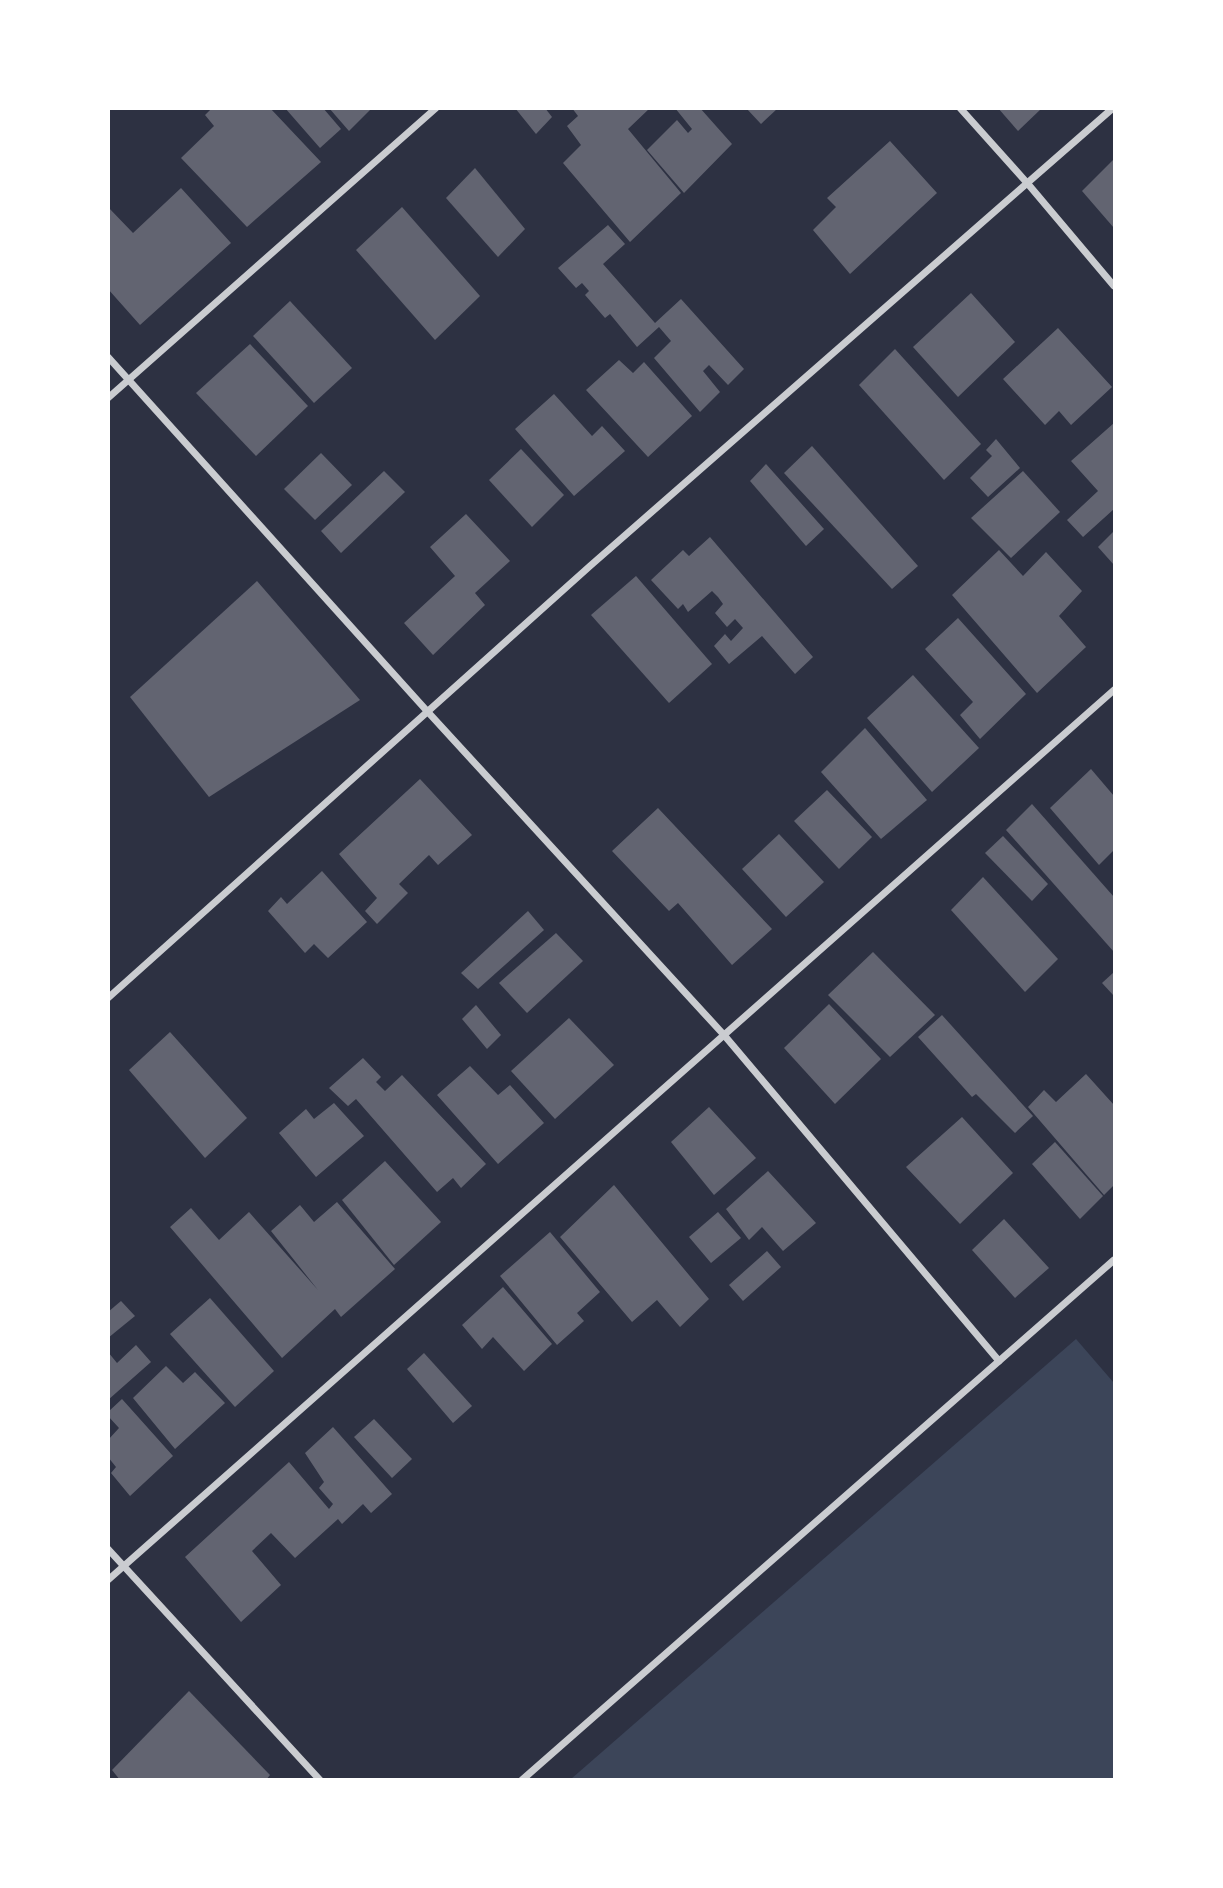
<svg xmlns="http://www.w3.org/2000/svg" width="1223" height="1888" viewBox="0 0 1223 1888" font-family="Commissioner,sans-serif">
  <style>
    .green { fill: #3c4559 }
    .building { fill: #626471 }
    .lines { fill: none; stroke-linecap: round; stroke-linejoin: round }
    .minor { stroke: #caccd0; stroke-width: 7 }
  </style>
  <rect width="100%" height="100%" fill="#2d3142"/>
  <path class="green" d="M 1076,1339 L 1114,1383 L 1114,1779 L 571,1779 Z"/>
  <g class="building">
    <path d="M 212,108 L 270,108 L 321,162 L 247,227 L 181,158 L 214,126 L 205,115 Z"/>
    <path d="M 285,108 L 323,108 L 341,129 L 320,148 Z"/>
    <path d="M 329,108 L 372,108 L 349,131 Z"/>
    <path d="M 515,108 L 545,108 L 552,117 L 536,134 Z"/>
    <path d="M 572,108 L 650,108 L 628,129 L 681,193 L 630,242 L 563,163 L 581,145 L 567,126 L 578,116 Z"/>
    <path d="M 675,108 L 700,108 L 732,144 L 684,193 L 647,150 L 677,120 L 688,133 L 692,129 Z"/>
    <path d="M 746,108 L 778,108 L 761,124 Z"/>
    <path d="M 998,108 L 1042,108 L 1018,131 Z"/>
    <path d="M 890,141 L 937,193 L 850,274 L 813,230 L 836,207 L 827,198 Z"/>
    <path d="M 1114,159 L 1114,228 L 1082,191 Z"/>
    <path d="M 475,168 L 525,229 L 498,257 L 446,198 Z"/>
    <path d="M 181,188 L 231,243 L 140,325 L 108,289 L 108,207 L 133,233 Z"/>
    <path d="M 402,207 L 480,296 L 435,340 L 356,250 Z"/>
    <path d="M 608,225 L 625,244 L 603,264 L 655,323 L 681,299 L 744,369 L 728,385 L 709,365 L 703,371 L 720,392 L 700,412 L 654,358 L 671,341 L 659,327 L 637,347 L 610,314 L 605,318 L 585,295 L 589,291 L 582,283 L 576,288 L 558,268 Z"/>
    <path d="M 971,293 L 1015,342 L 958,397 L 913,347 Z"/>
    <path d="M 290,301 L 352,368 L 314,403 L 253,336 Z"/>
    <path d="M 1058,328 L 1112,387 L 1071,425 L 1059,411 L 1045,425 L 1003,379 Z"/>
    <path d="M 250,344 L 308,406 L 256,456 L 196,393 Z"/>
    <path d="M 895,349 L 981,444 L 944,480 L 859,385 Z"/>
    <path d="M 619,360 L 633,373 L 644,362 L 692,416 L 648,457 L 586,390 Z"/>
    <path d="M 554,394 L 592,436 L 602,426 L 625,451 L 574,496 L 515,429 Z"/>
    <path d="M 1114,423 L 1114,509 L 1083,537 L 1067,520 L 1098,491 L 1071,461 Z"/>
    <path d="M 996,439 L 1020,468 L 988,497 L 970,478 L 992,456 L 986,450 Z"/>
    <path d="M 812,446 L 918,566 L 892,589 L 784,473 Z"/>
    <path d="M 521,449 L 564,495 L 532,527 L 489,480 Z"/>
    <path d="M 321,453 L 352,485 L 315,520 L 284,489 Z"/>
    <path d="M 766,464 L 824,529 L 806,546 L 750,481 Z"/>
    <path d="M 384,471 L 405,492 L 341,553 L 321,531 Z"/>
    <path d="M 1023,471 L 1060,512 L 1011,558 L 971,518 Z"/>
    <path d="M 466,514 L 510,561 L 475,593 L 485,605 L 433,655 L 404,623 L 455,576 L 430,547 Z"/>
    <path d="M 1114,531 L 1114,565 L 1098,547 Z"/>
    <path d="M 710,537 L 813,657 L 795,674 L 762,636 L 729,664 L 714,646 L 725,634 L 731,641 L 743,628 L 735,619 L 727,627 L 715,613 L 723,604 L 718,597 L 712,591 L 688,612 L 683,604 L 678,609 L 651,580 L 683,550 L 689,556 Z"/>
    <path d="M 999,550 L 1023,576 L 1046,552 L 1082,591 L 1059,616 L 1086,647 L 1037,693 L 952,595 Z"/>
    <path d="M 636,576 L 712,664 L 669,703 L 591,615 Z"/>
    <path d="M 257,581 L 360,700 L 209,797 L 130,697 Z"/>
    <path d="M 958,618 L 1026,694 L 980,739 L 960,715 L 973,702 L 925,649 Z"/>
    <path d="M 913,675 L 979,748 L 932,792 L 867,718 Z"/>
    <path d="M 865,728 L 927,800 L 881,839 L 821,772 Z"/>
    <path d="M 1091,769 L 1114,796 L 1114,850 L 1099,865 L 1050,808 Z"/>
    <path d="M 420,779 L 472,835 L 438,865 L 429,855 L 399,884 L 408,893 L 377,924 L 365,911 L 377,898 L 339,854 Z"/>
    <path d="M 827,790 L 872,837 L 839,869 L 794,821 Z"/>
    <path d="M 1032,804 L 1114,897 L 1114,952 L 1006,830 Z"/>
    <path d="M 658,808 L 772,929 L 732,965 L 678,903 L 669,911 L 612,851 Z"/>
    <path d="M 779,834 L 824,882 L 786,917 L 742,869 Z"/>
    <path d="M 1003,836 L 1048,884 L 1032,901 L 985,853 Z"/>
    <path d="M 322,871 L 367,922 L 328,958 L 314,944 L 305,953 L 268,911 L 281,897 L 287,904 Z"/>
    <path d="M 983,877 L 1058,959 L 1025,992 L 951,910 Z"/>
    <path d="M 528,911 L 544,930 L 478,989 L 461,973 Z"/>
    <path d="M 556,933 L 583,961 L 527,1013 L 499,983 Z"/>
    <path d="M 873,952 L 935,1015 L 890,1057 L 828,995 Z"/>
    <path d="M 1114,972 L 1114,996 L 1102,983 Z"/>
    <path d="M 829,1004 L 881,1059 L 835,1104 L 784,1048 Z"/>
    <path d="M 476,1005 L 501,1035 L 487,1049 L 462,1019 Z"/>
    <path d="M 942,1015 L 1033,1116 L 1015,1133 L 976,1094 L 972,1097 L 918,1037 Z"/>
    <path d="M 569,1018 L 614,1065 L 555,1119 L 511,1071 Z"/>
    <path d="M 170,1032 L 247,1118 L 205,1158 L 129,1070 Z"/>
    <path d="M 363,1058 L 381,1077 L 376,1082 L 385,1091 L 402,1075 L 486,1164 L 461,1188 L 453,1178 L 437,1192 L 356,1099 L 348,1106 L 329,1088 Z"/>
    <path d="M 470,1066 L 498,1095 L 510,1085 L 544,1123 L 498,1164 L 437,1095 Z"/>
    <path d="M 1086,1074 L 1114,1105 L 1114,1185 L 1104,1195 L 1028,1107 L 1044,1090 L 1056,1102 Z"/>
    <path d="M 334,1103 L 364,1136 L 316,1177 L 279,1133 L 306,1109 L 314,1119 Z"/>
    <path d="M 709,1107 L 756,1158 L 714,1195 L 671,1142 Z"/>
    <path d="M 962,1117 L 1013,1173 L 960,1224 L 906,1167 Z"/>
    <path d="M 1055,1142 L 1103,1196 L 1080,1219 L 1032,1164 Z"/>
    <path d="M 385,1161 L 441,1222 L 394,1265 L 342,1200 Z"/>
    <path d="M 768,1171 L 816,1223 L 783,1251 L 762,1227 L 749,1240 L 726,1209 Z"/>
    <path d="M 614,1185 L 709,1299 L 680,1327 L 657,1300 L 632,1322 L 560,1237 Z"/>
    <path d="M 337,1202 L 395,1269 L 341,1317 L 335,1309 L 282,1358 L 170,1227 L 191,1208 L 219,1240 L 249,1212 L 318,1290 L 271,1231 L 300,1205 L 314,1222 Z"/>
    <path d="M 718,1212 L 741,1238 L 711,1263 L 689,1237 Z"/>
    <path d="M 1004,1219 L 1049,1268 L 1015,1298 L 972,1250 Z"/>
    <path d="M 550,1232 L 600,1292 L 577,1313 L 584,1321 L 557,1345 L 500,1276 Z"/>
    <path d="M 767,1251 L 781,1267 L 743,1301 L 729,1285 Z"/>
    <path d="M 503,1287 L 552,1344 L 524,1371 L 493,1337 L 482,1349 L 462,1325 Z"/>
    <path d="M 210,1298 L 274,1371 L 235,1407 L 170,1334 Z"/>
    <path d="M 121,1301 L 135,1316 L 108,1338 L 108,1312 Z"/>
    <path d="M 136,1345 L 151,1362 L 108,1400 L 108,1352 L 117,1363 Z"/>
    <path d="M 424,1353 L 472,1406 L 453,1423 L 407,1369 Z"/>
    <path d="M 166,1366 L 183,1383 L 195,1372 L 225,1403 L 175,1449 L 133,1398 Z"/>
    <path d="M 122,1399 L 173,1456 L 130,1496 L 111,1473 L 116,1467 L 108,1457 L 108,1440 L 119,1428 L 108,1416 L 108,1412 Z"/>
    <path d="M 374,1419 L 412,1459 L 392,1478 L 354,1437 Z"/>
    <path d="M 333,1427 L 392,1494 L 371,1513 L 363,1504 L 342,1524 L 338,1519 L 295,1558 L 271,1533 L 252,1551 L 281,1585 L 241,1622 L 185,1557 L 289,1462 L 329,1509 L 333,1504 L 319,1488 L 324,1482 L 305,1453 Z"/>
    <path d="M 189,1691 L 270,1775 L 266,1780 L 120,1780 L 112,1770 Z"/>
  </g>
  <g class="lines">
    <g class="minor">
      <path d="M 960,108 L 1028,184 L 1114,286"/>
      <path d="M 108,357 L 427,711 L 724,1035 L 999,1361"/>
      <path d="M 108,398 L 436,108"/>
      <path d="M 108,998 L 590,566 L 1113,108"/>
      <path d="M 108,1549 L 320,1780"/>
      <path d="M 108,1580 L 1114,690"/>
      <path d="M 522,1780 L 1114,1260"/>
    </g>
  </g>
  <rect width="1223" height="1888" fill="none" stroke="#ffffff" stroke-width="220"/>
</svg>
